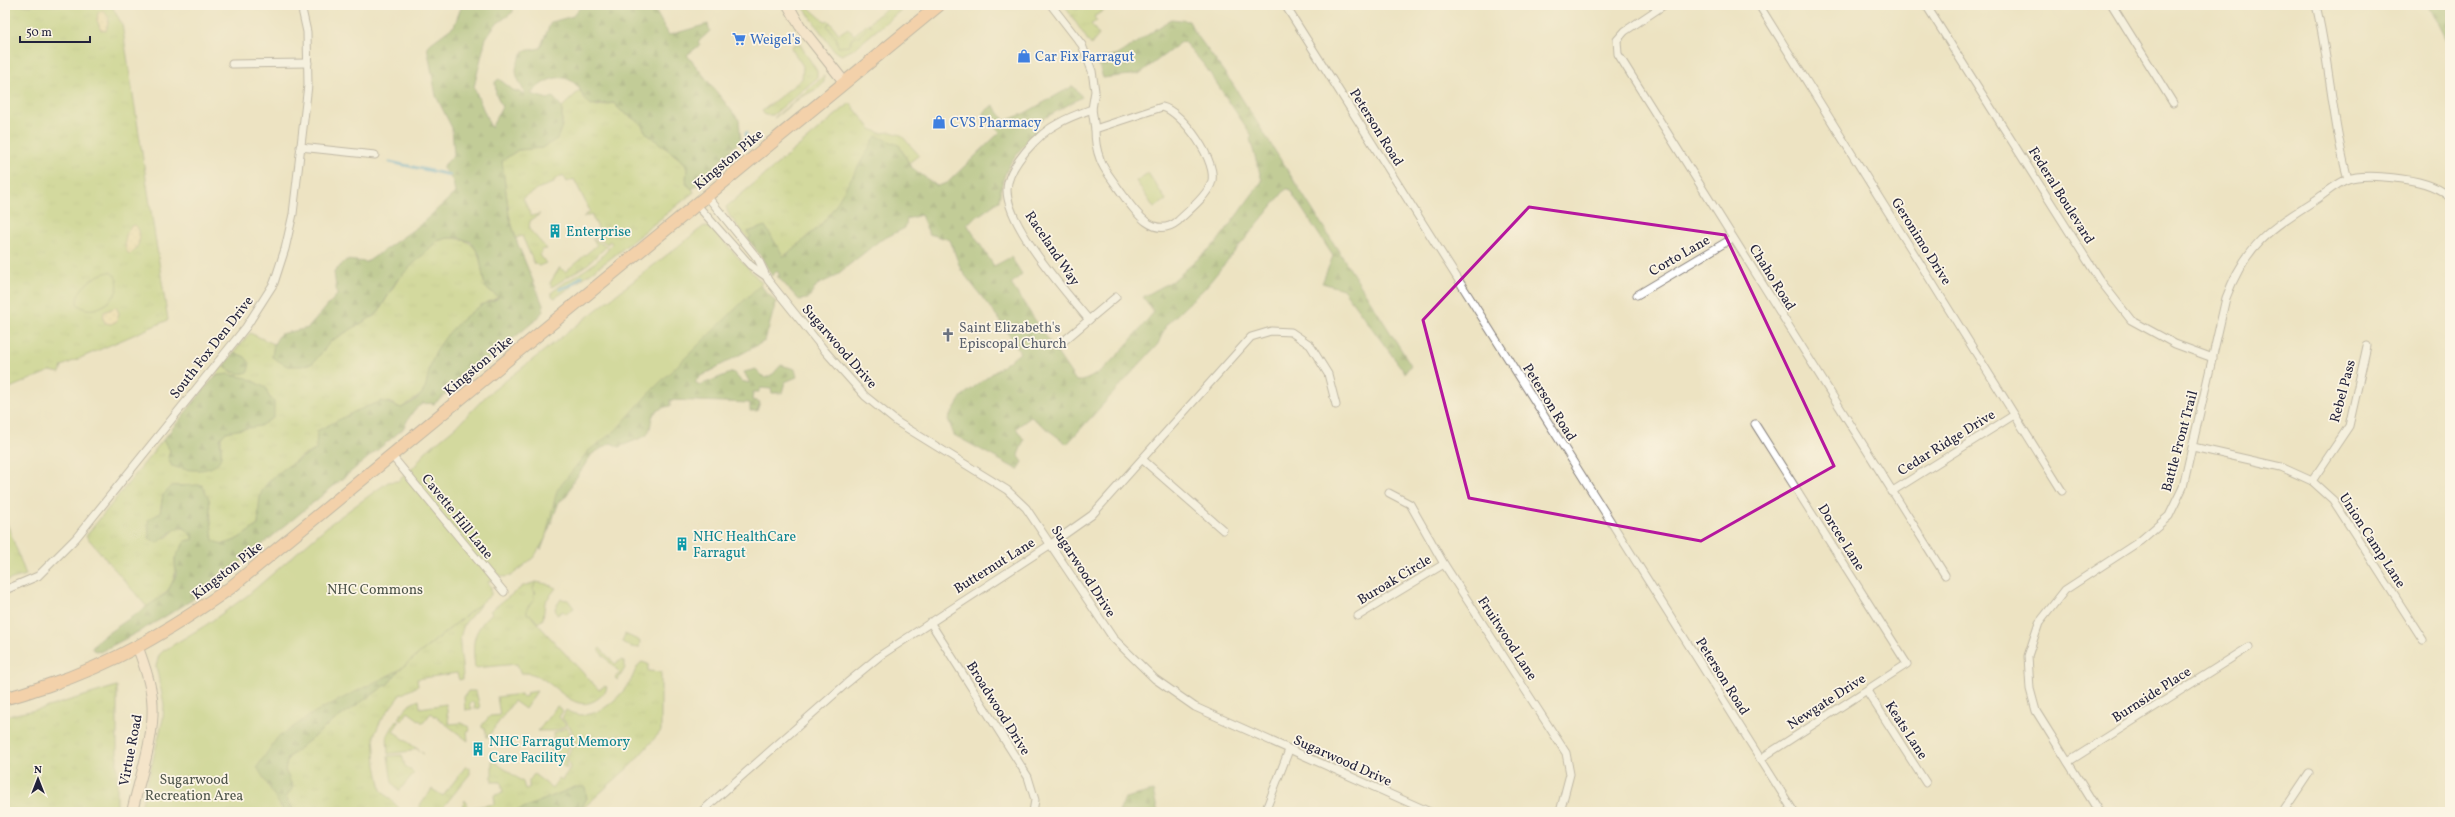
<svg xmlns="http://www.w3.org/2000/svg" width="2455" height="817" viewBox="0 0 2455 817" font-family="Vollkorn,serif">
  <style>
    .grass { fill: url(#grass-tufts); stroke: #6b7756 }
    .forest { fill: url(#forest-firs); stroke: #58694f }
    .sand { fill: url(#sand-dots); stroke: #887e6c }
    .green { fill: #b4cc71; stroke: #6b7756 }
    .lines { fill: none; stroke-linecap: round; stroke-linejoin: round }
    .stream { stroke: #52a4cd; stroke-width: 3 }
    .street-casing { stroke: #88827e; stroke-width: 9 }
    .secondary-casing { stroke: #88827e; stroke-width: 12 }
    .primary-casing { stroke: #88827e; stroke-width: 14 }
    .street { stroke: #fff; stroke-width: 7 }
    .secondary { stroke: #fde4d1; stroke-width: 10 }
    .primary { stroke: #fbbb8d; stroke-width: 12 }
    .marked { fill: none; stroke: #b5179e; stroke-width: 3; stroke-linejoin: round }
    .labels { text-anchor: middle; stroke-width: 3.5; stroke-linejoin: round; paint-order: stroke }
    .shop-label { font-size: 14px; fill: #366cbe; stroke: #fcf5e5; text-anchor: start }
    .street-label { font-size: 14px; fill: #22223b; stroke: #fcf5e5 }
    .culture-label { font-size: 14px; fill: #0d838f; stroke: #fcf5e5; text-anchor: start }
    .worship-label { font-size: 14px; fill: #5b616d; stroke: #fcf5e5; text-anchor: start }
    .park-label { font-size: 14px; fill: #4e554b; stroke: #fcf5e5 }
  </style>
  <defs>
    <pattern id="grass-tufts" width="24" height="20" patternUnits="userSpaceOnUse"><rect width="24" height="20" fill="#b4cc71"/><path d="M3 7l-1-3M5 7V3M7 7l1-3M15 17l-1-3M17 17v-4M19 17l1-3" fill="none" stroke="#9aaf63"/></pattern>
    <pattern id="forest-firs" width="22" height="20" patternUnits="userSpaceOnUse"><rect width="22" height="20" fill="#8fb063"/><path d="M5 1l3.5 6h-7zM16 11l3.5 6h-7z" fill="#748f53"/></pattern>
    <pattern id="sand-dots" width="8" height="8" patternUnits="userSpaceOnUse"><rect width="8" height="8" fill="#eeda9e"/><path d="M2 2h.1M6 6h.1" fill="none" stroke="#ccbb89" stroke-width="1.8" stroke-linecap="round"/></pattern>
  </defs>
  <rect width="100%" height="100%" fill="#fcf5e5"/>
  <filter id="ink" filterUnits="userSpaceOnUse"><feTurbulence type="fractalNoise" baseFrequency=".025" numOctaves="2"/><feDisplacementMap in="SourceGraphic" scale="8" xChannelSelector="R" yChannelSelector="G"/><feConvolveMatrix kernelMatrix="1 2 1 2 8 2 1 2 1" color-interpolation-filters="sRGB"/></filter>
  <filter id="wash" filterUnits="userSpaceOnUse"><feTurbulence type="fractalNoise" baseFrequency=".012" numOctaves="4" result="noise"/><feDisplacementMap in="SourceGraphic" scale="16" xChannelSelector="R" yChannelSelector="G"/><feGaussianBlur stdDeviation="0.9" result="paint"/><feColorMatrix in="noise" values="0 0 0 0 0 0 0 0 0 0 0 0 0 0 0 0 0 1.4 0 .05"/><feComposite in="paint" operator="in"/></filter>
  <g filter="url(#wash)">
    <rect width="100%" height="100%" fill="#ede3c2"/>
    <g class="grass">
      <path d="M 5,5 L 111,5 L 122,24 L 168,320 L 62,366 L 60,373 L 50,371 L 5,390 Z"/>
      <path d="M 802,5 L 806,5 L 825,22 L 828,20 L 830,22 L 827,26 L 836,37 L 837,43 L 850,45 L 852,38 L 856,37 L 870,25 L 869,23 L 890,5 L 907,5 L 854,49 L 842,55 L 834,51 Z"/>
      <path d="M 1064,5 L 1072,5 L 1076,10 L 1083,5 L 1101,5 L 1104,10 L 1094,17 L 1097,21 L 1091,24 L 1099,35 L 1091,45 Z"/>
      <path d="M 799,43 L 817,71 L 817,78 L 773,115 L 765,115 L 762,111 L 802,79 L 803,66 L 791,48 L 793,45 Z"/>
      <path d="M 824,76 L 824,82 L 819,88 L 801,97 L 774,118 Z"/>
      <path d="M 580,90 L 584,99 L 597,106 L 614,103 L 620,110 L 640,123 L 647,134 L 684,162 L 687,169 L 686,178 L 694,192 L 610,259 L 555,298 L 552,296 L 552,292 C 572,275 599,267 612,243 L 609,241 L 608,244 L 592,236 L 600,232 L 591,214 L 583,217 L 590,211 L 574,179 L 567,182 L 563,175 L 554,180 L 554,183 L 539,188 L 523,198 L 531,216 L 540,214 L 530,221 L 529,229 L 547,249 L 541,250 L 542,252 L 540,255 L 546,263 L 539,266 L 534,263 L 522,236 L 516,238 L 509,215 L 502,161 L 518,150 L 542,148 L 562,126 L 562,107 Z"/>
      <path d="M 850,103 L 871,129 L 880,133 L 891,132 L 901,135 L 919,155 L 909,163 L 899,145 L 834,208 L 820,226 L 783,257 L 765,226 L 748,233 L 751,237 L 748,239 L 729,215 L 726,207 Z"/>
      <path d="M 448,238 C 482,238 480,260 485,287 L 499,297 L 481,305 L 436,352 L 424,393 L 401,408 L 389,402 L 316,450 L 300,457 L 275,477 L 262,492 L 258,525 C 245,533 227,551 212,541 L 209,499 L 163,495 L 160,513 L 166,538 L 177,528 L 185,528 L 194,539 L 175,558 C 177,585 169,592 147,607 L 86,536 L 163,440 L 170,450 L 168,458 L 221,455 L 221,436 L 226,432 L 242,428 L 272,399 L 269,397 L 266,388 C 249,379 234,372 215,376 L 224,365 L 233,373 L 245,357 L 234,352 L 250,333 L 274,344 L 272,357 L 313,363 L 331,341 L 377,314 L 402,273 L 437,241 Z"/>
      <path d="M 592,239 L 607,246 L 588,264 L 552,287 L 550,283 L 560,267 L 565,272 L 597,245 Z"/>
      <path d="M 5,518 L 26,575 L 5,581 Z"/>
      <path d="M 536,582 L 534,600 L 527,608 L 534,620 L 599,690 L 604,686 L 607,687 C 606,692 603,694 600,697 C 575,718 557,683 535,675 C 531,673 525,673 520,673 L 517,664 L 475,668 C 472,642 472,632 492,613 L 490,611 L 523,586 Z"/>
      <path d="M 480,604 C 481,607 467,619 464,625 C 456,643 463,660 463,679 L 459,680 L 457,673 L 417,679 L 418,686 L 400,695 L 381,720 L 374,736 L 376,765 L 381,790 L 403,812 L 295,812 L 286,798 L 285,770 L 288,758 L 329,724 L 389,683 L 399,670 Z"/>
      <path d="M 625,634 L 640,641 L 639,648 L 631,647 L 622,642 Z"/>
      <path d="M 600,648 L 615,664 L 621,660 L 625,662 L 625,668 L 618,680 L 615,678 L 620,673 L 598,650 Z"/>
      <path d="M 642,662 L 648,664 L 648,671 L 661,672 L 661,731 L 632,764 L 579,812 L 587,798 L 575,787 L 514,812 L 467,812 L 462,807 L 465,800 L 469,808 L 495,804 L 494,795 L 503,793 L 501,782 L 492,782 L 492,760 L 523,782 L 525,789 L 529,788 L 529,781 L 534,774 L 552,788 L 559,778 L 562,780 L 570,768 L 567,757 L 575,741 L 571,729 L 562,718 L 566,710 C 589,725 616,703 629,683 C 634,677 635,666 642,662 Z"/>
      <path d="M 117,686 L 117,812 L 5,812 L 5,716 L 41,709 Z"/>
      <path d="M 468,691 L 476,691 L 480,708 L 474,709 L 475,704 L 472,702 L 469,705 L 472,709 L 465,710 L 464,697 Z"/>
      <path d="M 537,691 L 525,709 L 514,701 L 487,738 L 485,728 L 482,728 L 482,725 L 490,716 L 500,715 L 497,697 L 521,694 L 522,697 L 527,696 L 526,693 Z"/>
      <path d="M 419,700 L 420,708 L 446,704 L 449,724 L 461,723 L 469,727 L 470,730 L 467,731 L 468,741 L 431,713 L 423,723 L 408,712 L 402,721 L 398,718 L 410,704 Z"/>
      <path d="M 557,706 L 563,711 L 559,717 L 566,725 C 554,734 549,730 538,731 Z"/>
      <path d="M 397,720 L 399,722 L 393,731 L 424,754 L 416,748 L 411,751 L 388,754 L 387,736 Z"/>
      <path d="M 567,727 L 573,739 L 565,756 L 567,769 L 547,754 L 554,745 L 553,734 Z"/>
      <path d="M 402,755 L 405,766 L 414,773 L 399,791 L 392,782 L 388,756 Z"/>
      <path d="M 466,766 L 467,768 L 470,768 L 470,774 L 440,811 L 426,812 L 419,807 L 432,789 L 443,796 Z"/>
    </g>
    <g class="forest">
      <path d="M 462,5 L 513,5 L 513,12 L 495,25 L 486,38 L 474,87 L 491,128 L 502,107 L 496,94 L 495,82 L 499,79 L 513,90 L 525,94 C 516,74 511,71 524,51 L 540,48 L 551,22 L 573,16 L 582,5 L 652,5 L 669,35 L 708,24 L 710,31 L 698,42 L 700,45 L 687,55 L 739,120 L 741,140 L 717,164 L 710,177 L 692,189 L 686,184 L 687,169 L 684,162 L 647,134 L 640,123 L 620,110 L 614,103 L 591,105 C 585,100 584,97 580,90 C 567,69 544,78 531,94 L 548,99 L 553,97 L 562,107 L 562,126 L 557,139 L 542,148 L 518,150 L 502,161 L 509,215 L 517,242 L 543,305 L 543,311 L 538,318 L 434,404 C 416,400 410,416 403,429 L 208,589 C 174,613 137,633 100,652 L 93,650 L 92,648 L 99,639 L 167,593 L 176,575 L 175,558 L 185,541 L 194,539 L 185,528 L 177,528 L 157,543 L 149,538 L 148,520 L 160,513 L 163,495 L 172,486 L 202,485 L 209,499 L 213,540 C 227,551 245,533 258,525 C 259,516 258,500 262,491 C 271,474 300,458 316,450 L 317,431 L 356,411 L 382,401 L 401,408 C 436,393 421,379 436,352 C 445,334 463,317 480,306 C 485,302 494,302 499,297 L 485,287 L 479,254 L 471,242 L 460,238 L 448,238 L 437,241 L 397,280 L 377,314 L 331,341 L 313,363 L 303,366 L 287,366 L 272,357 L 274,344 L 280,334 L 308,328 L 337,295 L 334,272 L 346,260 L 367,262 L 420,225 L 455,193 L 453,181 L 442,167 L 454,155 L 452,128 L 436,96 L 427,46 L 454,26 Z"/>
      <path d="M 2429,5 L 2450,5 L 2450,46 L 2449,44 Z"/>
      <path d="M 1171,19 L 1189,21 L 1194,31 L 1232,83 L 1411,365 L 1405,373 L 1343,289 L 1322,283 L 1333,256 L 1289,189 L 1286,189 L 1205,288 L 1166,325 L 1158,344 L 1067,444 L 1031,417 L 1016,428 L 1024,440 L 1018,455 L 1023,462 L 1018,470 L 954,435 L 948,419 L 962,396 L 1020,353 L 999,319 L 961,270 L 950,240 L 929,234 L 921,215 L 907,219 L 905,228 L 879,241 L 834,277 L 817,285 L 808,299 L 799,300 L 777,276 L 780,276 L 777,271 L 772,276 L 762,258 L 748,239 L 751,237 L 747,232 L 765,226 L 784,257 L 820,226 L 834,208 L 876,136 L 899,145 L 911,167 L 937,186 L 947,183 L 1000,132 L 983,113 L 993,105 L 1005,121 L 1025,113 L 1073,86 L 1082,97 L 1034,124 L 1037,131 C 1014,156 1003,167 999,201 L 967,224 L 994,266 L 1011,257 L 1022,274 L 1011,284 L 1076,381 C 1100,384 1139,329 1154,312 L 1143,297 L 1174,280 L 1217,242 L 1262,181 L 1250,139 L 1252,136 L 1205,66 L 1183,41 L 1139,74 L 1103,78 L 1098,62 L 1101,58 L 1121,53 Z"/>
      <path d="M 759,284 L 776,302 L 765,341 L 701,376 L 695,382 L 700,385 L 733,372 L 741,381 L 750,383 L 744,372 L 756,369 L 765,378 L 773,374 L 781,365 L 795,369 L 797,377 L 785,382 L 782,393 L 772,393 L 771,389 L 761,388 L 759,392 L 753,392 L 752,400 L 760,402 L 757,411 L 750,411 L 750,403 L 670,400 L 670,406 C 644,411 656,424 646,436 L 619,447 L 611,443 L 592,454 L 572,484 L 567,496 L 559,502 L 541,550 L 458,436 Z"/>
      <path d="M 234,352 L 245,357 L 250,363 L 248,372 C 237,376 232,372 224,365 Z"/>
      <path d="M 228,374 L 247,378 L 266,388 L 269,397 L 274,402 L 274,417 L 260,426 L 226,432 L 220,439 C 220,444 222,450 221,455 C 219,475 185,471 172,466 L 168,458 L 170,450 L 163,440 L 215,376 Z"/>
      <path d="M 480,604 L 399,670 L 389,683 L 329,724 L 288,758 L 285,770 L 293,787 L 286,798 L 295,812 L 278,812 L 182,763 Z"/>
      <path d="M 575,787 L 585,787 L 587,798 L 579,812 L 514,812 Z"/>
      <path d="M 1153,791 L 1158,812 L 1119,812 L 1125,798 Z"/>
    </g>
    <g class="sand">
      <path d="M 103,10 L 109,18 L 106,31 L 101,30 L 97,20 L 98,13 Z"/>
      <path d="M 135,225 C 144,232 139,251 129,254 C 122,247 125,233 131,226 Z"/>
      <path d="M 116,307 L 119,313 L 117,321 L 111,324 L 105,323 L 103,318 L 104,312 Z"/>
    </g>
    <g class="green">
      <path d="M 830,22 L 839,34 L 848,28 L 854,35 L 869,23 L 870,25 L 859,36 L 852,38 L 849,46 L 838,47 L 836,37 L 827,26 Z"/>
      <path d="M 1148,173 L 1166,200 L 1154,208 L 1136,181 Z"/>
      <path d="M 704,226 L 711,228 L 762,283 L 649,393 L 616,430 L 588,451 L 557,490 L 545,539 L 534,557 L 511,576 L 503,577 L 498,574 L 488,582 L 491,587 L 491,595 L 399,670 L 315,712 L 277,738 L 257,767 L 284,812 L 140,812 L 163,719 L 164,704 L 156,666 L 159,655 L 163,651 L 206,625 L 248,595 L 330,524 L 388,482 L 398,481 L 415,466 L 425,452 L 459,424 L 486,396 Z"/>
      <path d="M 110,272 C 135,288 93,324 77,303 C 76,288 97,273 110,272 Z"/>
      <path d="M 536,582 L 547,584 L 556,588 L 545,602 L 543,619 L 538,623 L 531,615 L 527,614 L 527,608 L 534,600 L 533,596 L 536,593 L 533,589 Z"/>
      <path d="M 561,599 L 568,600 L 574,608 L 566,614 L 563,611 L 557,615 L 555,608 Z"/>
    </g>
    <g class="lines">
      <g class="stream">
        <path d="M 745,144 L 746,133"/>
        <path d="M 390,162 L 450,175"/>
        <path d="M 560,289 L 571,285 L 582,276"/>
      </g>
    </g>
  </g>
  <g filter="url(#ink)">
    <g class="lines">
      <g class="street-casing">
        <g id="street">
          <path d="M 1051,5 L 1082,45 L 1092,71 L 1095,91 L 1092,109 L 1095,129"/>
          <path d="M 1285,5 L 1794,812"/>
          <path d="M 1664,5 L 1625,31 L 1617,40 L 1618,54 L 1945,575"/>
          <path d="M 1759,5 L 2062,491"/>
          <path d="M 1926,5 L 2099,279 L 2131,320 L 2175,344 L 2213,358"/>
          <path d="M 2112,5 L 2173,103"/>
          <path d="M 2316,5 C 2330,63 2332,122 2348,179"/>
          <path d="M 232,64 L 308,63"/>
          <path d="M 1162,107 C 1182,111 1220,164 1211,184 C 1205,198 1188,211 1178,221 C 1152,242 1132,207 1118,188 C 1112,179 1103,169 1100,159 C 1096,149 1095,140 1095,129 Z"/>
          <path d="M 300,147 L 375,155"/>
          <path d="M 707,196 L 758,259 L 768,280 L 825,351 L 865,396 L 897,422 L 1007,490 L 1026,508 L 1113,638 L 1155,679 L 1195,707 L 1430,812"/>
          <path d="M 697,205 L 750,265 L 764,275"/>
          <path d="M 1637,295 L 1733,238"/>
          <path d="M 1089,320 C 1066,292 1007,226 1007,190 C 1007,167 1039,133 1059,123 C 1069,117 1081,113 1092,109"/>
          <path d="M 1059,345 L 1116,297"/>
          <path d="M 1755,424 L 1907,664 L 1760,759"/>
          <path d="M 2193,447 L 2281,467 L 2312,481 L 2333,500 L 2423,640"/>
          <path d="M 392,456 L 504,592"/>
          <path d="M 1143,460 L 1223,530"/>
          <path d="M 2312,481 L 2349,426 L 2367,346"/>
          <path d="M 1891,492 L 2014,415"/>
          <path d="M 1389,493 L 1410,504 L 1444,564 L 1566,753 L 1570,774 L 1560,812"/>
          <path d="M 5,590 L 38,576 L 76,538 L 246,327 L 274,283 L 285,249 L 293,214 L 308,85 L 307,32 L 301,5"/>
          <path d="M 1358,616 L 1444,564"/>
          <path d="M 930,622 L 1028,777 L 1035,800 L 1033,812"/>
          <path d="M 1867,691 L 1926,783"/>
          <path d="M 2068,762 L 2249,647"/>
          <path d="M 701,812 L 847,683 L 881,655 L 1051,544 L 1092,515 L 1251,337 L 1271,331 L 1291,332 L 1310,345 L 1328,374 L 1336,405"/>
          <path d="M 1265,812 L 1289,750"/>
          <path d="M 2099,812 L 2036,711 L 2030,689 L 2028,656 L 2039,623 L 2065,590 L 2140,541 L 2169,516 L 2183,487 L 2226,298 C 2246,244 2270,229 2317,199 C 2326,193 2337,183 2348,179 C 2361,174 2388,177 2402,179 C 2417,181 2439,186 2450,198"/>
          <path d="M 2283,812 L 2309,773"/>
        </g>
      </g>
      <g class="secondary-casing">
        <g id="secondary">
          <path d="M 788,5 L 800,26 L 845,83"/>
          <path d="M 132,812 C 140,776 156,735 152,698 C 150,681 144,664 138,648"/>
        </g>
      </g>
      <g class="primary-casing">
        <path id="primary" d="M 5,698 C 19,696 32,690 46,686 C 116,663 170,630 230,588 L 939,5"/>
      </g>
      <use href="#street" class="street"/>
      <use href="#secondary" class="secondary"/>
      <use href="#primary" class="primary"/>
    </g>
  </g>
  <path d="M0 0H2455V817H0ZM 1529,207 L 1725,235 L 1834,466 L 1701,541 L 1469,498 L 1423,320 Z" fill="#ede3c2" fill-opacity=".55" fill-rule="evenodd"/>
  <path class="marked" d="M 1529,207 L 1725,235 L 1834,466 L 1701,541 L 1469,498 L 1423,320 Z"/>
  <defs>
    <g id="supermarket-bare" transform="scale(1.08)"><path d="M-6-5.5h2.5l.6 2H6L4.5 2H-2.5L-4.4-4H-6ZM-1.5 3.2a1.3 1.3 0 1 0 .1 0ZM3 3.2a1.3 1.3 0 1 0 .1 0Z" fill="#3f7fe0" stroke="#fcf5e5" stroke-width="2.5" paint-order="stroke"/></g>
    <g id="shop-bare" transform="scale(1.08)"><path d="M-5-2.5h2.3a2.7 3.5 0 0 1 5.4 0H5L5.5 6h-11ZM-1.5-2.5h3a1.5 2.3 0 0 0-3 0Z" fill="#3f7fe0" stroke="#fcf5e5" stroke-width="2.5" paint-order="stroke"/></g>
    <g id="building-bare" transform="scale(1.08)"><path d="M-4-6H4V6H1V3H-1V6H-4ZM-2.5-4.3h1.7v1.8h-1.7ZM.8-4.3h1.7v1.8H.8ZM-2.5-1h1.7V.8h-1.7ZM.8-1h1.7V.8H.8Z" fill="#0f9aa8" stroke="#fcf5e5" stroke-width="2.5" paint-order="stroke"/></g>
    <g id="church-bare" transform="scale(1.08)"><path d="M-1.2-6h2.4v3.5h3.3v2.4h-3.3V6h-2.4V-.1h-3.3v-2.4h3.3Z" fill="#6b7280" stroke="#fcf5e5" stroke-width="2.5" paint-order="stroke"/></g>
  </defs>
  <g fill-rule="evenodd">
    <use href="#supermarket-bare" x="739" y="39"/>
    <use href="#shop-bare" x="1024" y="56"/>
    <use href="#shop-bare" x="939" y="122"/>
    <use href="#building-bare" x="555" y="231"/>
    <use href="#church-bare" x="948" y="335"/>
    <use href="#building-bare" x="682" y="544"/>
    <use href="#building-bare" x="478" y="749"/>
  </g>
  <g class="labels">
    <g class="shop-label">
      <text x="750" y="44">Weigel's</text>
      <text x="1035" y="61">Car Fix Farragut</text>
      <text x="950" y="127">CVS Pharmacy</text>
    </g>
    <g class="street-label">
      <text transform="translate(1377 127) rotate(58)" y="5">Peterson Road</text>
      <text transform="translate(728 159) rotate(-40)" y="5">Kingston Pike</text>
      <text transform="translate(2062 195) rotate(58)" y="5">Federal Boulevard</text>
      <text transform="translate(1922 241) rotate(58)" y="5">Geronimo Drive</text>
      <text transform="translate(1053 248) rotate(56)" y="5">Raceland Way</text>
      <text transform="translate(1679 255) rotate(-30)" y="5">Corto Lane</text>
      <text transform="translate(1773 277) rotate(58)" y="5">Chaho Road</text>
      <text transform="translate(840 346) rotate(49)" y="5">Sugarwood Drive</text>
      <text transform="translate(211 347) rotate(-52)" y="5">South Fox Den Drive</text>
      <text transform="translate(478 365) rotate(-40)" y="5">Kingston Pike</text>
      <text transform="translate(2342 391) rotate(-75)" y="5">Rebel Pass</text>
      <text transform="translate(1550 402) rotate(58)" y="5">Peterson Road</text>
      <text transform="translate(2179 441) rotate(-75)" y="5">Battle Front Trail</text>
      <text transform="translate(1946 442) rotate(-32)" y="5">Cedar Ridge Drive</text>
      <text transform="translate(458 516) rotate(51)" y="5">Cavette Hill Lane</text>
      <text transform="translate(1842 537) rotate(58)" y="5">Dorcee Lane</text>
      <text transform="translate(2373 540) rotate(57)" y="5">Union Camp Lane</text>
      <text transform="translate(994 565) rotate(-32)" y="5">Butternut Lane</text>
      <text transform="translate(227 570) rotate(-38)" y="5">Kingston Pike</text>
      <text transform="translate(1084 571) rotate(57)" y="5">Sugarwood Drive</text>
      <text transform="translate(1394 579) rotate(-31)" y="5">Buroak Circle</text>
      <text transform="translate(1508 638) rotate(57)" y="5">Fruitwood Lane</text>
      <text transform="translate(1723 676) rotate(58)" y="5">Peterson Road</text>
      <text transform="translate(2151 694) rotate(-33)" y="5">Burnside Place</text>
      <text transform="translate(1826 701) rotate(-33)" y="5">Newgate Drive</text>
      <text transform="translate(999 708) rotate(58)" y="5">Broadwood Drive</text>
      <text transform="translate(1907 730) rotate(57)" y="5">Keats Lane</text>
      <text transform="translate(130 750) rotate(-79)" y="5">Virtue Road</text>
      <text transform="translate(1343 760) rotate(24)" y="5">Sugarwood Drive</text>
    </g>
    <g class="culture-label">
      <text x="566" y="236">Enterprise</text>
      <text x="693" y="541">NHC HealthCare<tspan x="693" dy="16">Farragut</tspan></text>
      <text x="489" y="746">NHC Farragut Memory<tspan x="489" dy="16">Care Facility</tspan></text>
    </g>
    <g class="worship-label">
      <text x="959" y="332">Saint Elizabeth's<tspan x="959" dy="16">Episcopal Church</tspan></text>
    </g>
    <g class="park-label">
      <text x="375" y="594">NHC Commons</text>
      <text x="194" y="784">Sugarwood<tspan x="194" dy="16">Recreation Area</tspan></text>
    </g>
  </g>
  <rect width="2455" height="817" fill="none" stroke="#fcf5e5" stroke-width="20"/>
  <g transform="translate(38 779)" stroke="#fcf5e5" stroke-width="3" paint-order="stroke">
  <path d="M0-3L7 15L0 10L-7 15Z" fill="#22223b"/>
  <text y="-6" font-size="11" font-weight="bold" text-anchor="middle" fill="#22223b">N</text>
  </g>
  <path d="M20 36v6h70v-6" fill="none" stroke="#22223b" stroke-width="2"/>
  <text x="26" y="36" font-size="12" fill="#22223b" stroke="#fcf5e5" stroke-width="3" paint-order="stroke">50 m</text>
</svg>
